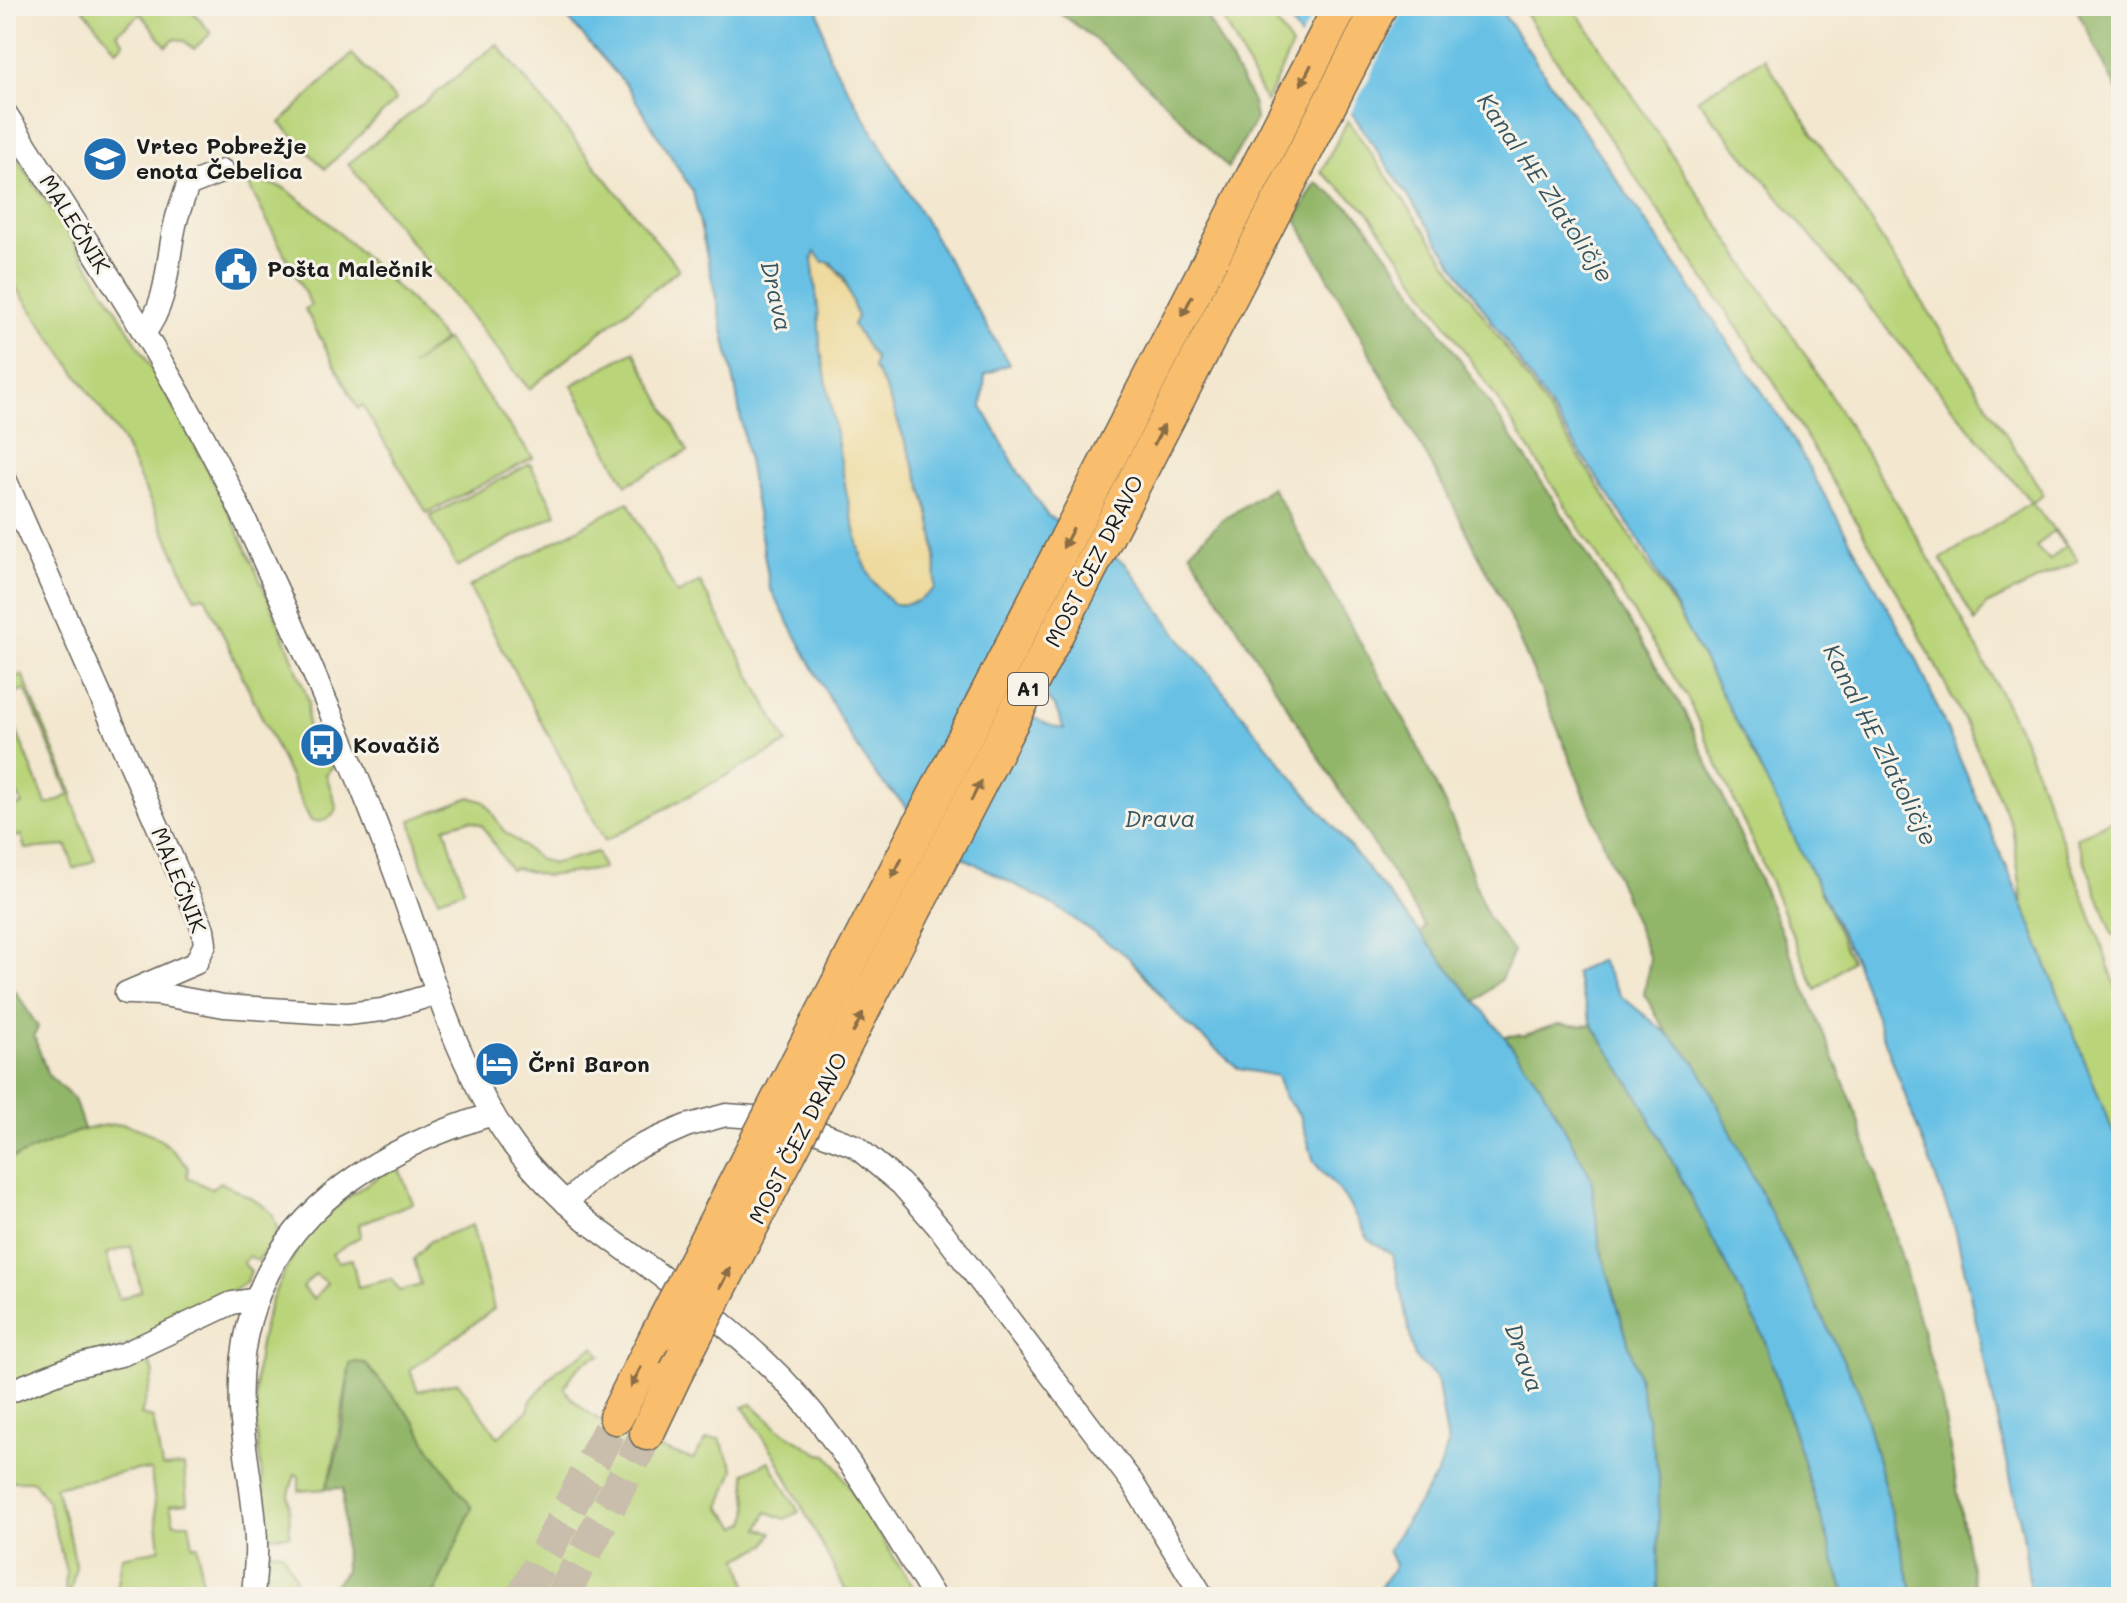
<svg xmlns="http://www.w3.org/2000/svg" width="2127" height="1603" viewBox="0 0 2127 1603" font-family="Mali,sans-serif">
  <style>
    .green { fill: #b9d479; stroke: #6a784a; stroke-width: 2; fill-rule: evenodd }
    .forest { fill: #92b669; stroke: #576942; stroke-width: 2 }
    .sand { fill: #eeda9e; stroke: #857b5d; stroke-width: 2 }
    .water { fill: #68c1e5; stroke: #426e80; stroke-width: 2; fill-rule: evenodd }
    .pier { fill: #f3e7cf }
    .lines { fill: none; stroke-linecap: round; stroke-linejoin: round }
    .highway-tunnel { stroke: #c8beab; stroke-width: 34; stroke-dasharray: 34 17; stroke-linecap: butt }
    .minor-casing { stroke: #67635b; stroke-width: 25 }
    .highway-casing { stroke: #67635b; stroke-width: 37 }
    .minor { stroke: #fff; stroke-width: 22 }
    .highway { stroke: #f9be6d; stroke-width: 34 }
    .highway-bridge-casing { stroke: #67635b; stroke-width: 37; stroke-linecap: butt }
    .highway-bridge { stroke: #f9be6d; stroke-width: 34 }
    .oneway { fill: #8a6d44 }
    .labels { text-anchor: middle; stroke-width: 6; stroke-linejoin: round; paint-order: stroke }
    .shield { fill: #f7f3e8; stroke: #5e5c59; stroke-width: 2 }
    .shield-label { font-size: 20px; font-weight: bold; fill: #1c1c1c }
    .poi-label { font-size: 22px; font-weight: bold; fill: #1c1c1c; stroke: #f7f3e8; text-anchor: start }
    .street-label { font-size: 22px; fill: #1c1c1c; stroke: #f7f3e8 }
    .water-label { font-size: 24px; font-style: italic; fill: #375662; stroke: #f7f3e8 }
  </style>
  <rect width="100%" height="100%" fill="#f7f3e8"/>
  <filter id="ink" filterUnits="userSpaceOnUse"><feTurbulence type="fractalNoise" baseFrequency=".0125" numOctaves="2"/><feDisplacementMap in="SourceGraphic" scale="16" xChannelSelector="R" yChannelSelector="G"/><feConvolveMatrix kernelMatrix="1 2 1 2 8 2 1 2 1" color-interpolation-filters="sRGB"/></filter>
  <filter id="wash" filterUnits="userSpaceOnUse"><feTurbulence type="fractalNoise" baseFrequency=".006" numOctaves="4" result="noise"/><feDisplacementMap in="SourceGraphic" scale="32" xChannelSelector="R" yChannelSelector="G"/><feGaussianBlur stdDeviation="1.8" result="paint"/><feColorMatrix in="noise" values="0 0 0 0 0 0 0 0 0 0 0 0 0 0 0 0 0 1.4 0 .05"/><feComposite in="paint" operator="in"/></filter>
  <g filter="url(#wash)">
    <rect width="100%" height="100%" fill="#f3e7cf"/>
    <g class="green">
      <path d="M 81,6 L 188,6 L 211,33 L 194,49 L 183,40 L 175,39 L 166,46 L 141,14 L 117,33 L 124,43 L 116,50 Z"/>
      <path d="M 1217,6 L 1265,6 L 1292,46 L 1266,102 Z"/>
      <path d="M 1520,6 L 1571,6 L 1585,24 L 1808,359 L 1903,513 L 1946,588 L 2023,737 L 2100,940 L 2121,1002 L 2121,1153 L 2023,905 L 2012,826 L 1965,722 L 1892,582 L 1772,379 Z"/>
      <path d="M 497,44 L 679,269 L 529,389 L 348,164 Z"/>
      <path d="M 352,54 L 396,100 L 325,169 L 280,123 Z"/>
      <path d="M 1764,58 L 1929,312 L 2044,495 L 2032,503 L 2077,558 L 2077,561 L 1986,605 L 1975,622 L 1941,559 L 2031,502 L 1697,99 ZM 2053,531 L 2065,546 L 2050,560 L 2036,547 Z"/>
      <path d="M 1348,120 C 1500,341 1661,559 1780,800 C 1806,852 1827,907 1851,961 L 1816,990 L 1767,874 L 1688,699 L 1509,417 L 1411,272 L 1367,211 L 1321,172 Z"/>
      <path d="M 6,143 C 130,319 236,498 309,702 C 303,732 313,745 335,764 L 326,774 L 337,809 C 329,820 324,823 311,821 L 303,805 L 205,596 L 195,598 L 121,438 L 6,273 Z"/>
      <path d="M 260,181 L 284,188 L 318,213 L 412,302 L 444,340 L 411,366 L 446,340 L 533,458 L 427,513 L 362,405 L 358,409 L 305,309 L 311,305 L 248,184 Z"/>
      <path d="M 634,351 L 688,451 L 626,485 L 572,385 Z"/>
      <path d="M 530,464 L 557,514 L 457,567 L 430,516 Z"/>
      <path d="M 628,502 L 677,594 L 700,582 L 787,743 L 605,841 L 469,587 Z"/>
      <path d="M 22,674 L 73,794 L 72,799 L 95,860 L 74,869 L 67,846 L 25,849 L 21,835 L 6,840 L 6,811 L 22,804 L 6,769 L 6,706 L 47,805 L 70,795 L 28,695 L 24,689 L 6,698 L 6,682 Z"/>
      <path d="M 470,797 L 485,802 L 504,831 L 539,859 L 551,864 L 597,852 L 603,869 L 546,876 L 515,868 L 510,870 L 482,825 L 470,820 L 445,827 L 464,890 L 439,899 L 422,865 L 411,820 Z"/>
      <path d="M 2121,815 L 2121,932 L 2113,935 L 2076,838 Z"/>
      <path d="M 123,1124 C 156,1132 166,1142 188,1167 L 187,1177 L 211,1189 L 220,1182 L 260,1203 L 272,1213 L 278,1231 L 258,1261 L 249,1256 L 243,1263 L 251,1271 L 246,1282 L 236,1289 L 143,1340 L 6,1387 L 6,1161 C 46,1144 80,1125 123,1124 ZM 131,1246 L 141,1291 L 119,1299 L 106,1254 Z"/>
      <path d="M 398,1166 L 413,1203 L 359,1224 L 361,1236 L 332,1254 L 338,1262 L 352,1259 L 358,1287 L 391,1279 L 400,1291 L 421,1285 L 414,1259 L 430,1241 L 472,1225 L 494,1309 L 410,1370 L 418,1391 L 458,1382 L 498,1437 L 528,1410 L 531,1400 L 558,1369 L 594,1347 L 601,1356 C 583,1358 573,1372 564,1388 C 586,1422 655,1449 693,1459 L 707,1439 L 720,1439 L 734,1469 L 720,1507 L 737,1527 L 746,1523 L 749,1514 L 745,1473 L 769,1461 L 799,1512 L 785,1519 L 767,1512 L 759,1529 L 773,1532 L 766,1545 L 739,1558 L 747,1586 L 754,1597 L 433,1597 L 472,1508 L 429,1447 L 415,1423 L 350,1364 L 331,1476 L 325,1489 L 299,1491 L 299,1476 L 295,1474 L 289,1494 L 290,1535 L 268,1536 C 266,1501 260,1467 257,1433 C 246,1313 290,1220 398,1166 ZM 315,1274 L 327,1283 L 314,1299 L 302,1288 Z"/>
      <path d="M 144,1352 L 154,1372 L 141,1415 L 153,1418 L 162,1467 L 184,1466 L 187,1503 L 170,1505 L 174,1523 L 189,1523 L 193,1545 L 198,1545 L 203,1597 L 116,1597 L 122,1557 L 160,1549 L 151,1471 L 135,1470 L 55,1487 L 71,1541 L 76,1567 L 69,1597 L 65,1597 L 66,1571 L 59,1544 L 48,1503 L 34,1481 L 6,1481 L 6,1401 Z"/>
      <path d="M 752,1404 L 779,1429 L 820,1454 L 827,1455 L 835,1464 L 919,1597 L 849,1597 L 775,1455 L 743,1407 Z"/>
      <path d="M 268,1551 L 282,1552 L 294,1574 L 300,1597 L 265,1597 Z"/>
    </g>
    <g class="forest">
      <path d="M 1050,6 L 1201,6 L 1253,102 L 1256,119 L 1228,168 C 1172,108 1118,53 1050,6 Z"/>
      <path d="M 2075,6 L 2121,6 L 2121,99 Z"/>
      <path d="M 1316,182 L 1358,214 L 1414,291 L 1551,496 L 1685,713 L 1754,866 L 1852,1102 L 1889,1213 L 1941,1397 L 1976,1597 L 1914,1597 L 1860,1394 L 1695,1062 L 1668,1034 L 1644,994 L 1650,959 L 1555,722 L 1504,605 L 1449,497 L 1296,219 Z"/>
      <path d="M 1272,487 L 1411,732 L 1456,829 L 1487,916 L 1513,952 L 1501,979 L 1476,1002 L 1420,934 L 1425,926 L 1190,552 L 1220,522 Z"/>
      <path d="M 6,992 L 16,992 L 38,1027 L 34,1036 L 48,1075 L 74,1099 L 84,1129 L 6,1161 Z"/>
      <path d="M 1558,1024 L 1583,1026 L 1592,1024 L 1639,1097 L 1763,1335 L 1846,1597 L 1658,1597 L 1658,1474 L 1638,1376 L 1600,1247 L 1591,1177 L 1543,1089 L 1504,1036 L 1525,1035 Z"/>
      <path d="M 356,1362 L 365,1363 L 416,1423 L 429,1447 L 472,1508 L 433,1597 L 326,1597 L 345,1571 L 343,1488 L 325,1489 C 338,1462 343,1426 346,1396 C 348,1385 348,1375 350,1364 Z"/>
    </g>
    <path class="sand" d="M 815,252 C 845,274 846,283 857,317 L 853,325 L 875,359 L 873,367 C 888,389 894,412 903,436 C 923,488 940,531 935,589 C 922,601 911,606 892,604 L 872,580 L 861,556 L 847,496 L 820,345 L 818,309 L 812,260 Z"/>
    <g class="water">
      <path d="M 557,6 L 820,6 L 818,8 L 829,57 L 1009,364 L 985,375 L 982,407 L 1019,473 L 1047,515 L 1125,563 L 1186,646 L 1504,1036 L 1543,1089 L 1591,1177 L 1600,1247 L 1638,1376 L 1659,1474 L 1658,1597 L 1374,1597 L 1395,1565 L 1388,1550 L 1438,1473 L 1448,1445 L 1437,1378 L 1415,1358 L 1393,1255 L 1369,1240 L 1345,1198 L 1314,1162 L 1300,1115 L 1284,1097 L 1277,1076 L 1239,1069 L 1182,1020 L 1127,956 L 1057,907 L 949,850 L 877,777 L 848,733 L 770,588 L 735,385 L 693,192 L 627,86 ZM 815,252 L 823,262 L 830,262 L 844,277 L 857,317 L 853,325 L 875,359 L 873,367 C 888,389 894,411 903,436 C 923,488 940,531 935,588 C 922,601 911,606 892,604 L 872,580 L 861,556 L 847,496 L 820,345 L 818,309 L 812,260 ZM 1008,657 L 1055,707 L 1064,729 C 1032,724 1014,701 993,680 Z"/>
      <path d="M 1280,6 L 1498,6 L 1785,425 L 1916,658 L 2023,905 L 2121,1153 L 2121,1597 L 2031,1597 L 2023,1534 L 1956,1232 L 1856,963 L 1748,744 L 1641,543 Z"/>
      <path d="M 1600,960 L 1621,996 L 1668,1034 L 1695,1062 L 1706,1081 L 1860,1394 L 1914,1597 L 1846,1597 L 1763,1335 L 1639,1098 L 1592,1024 L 1575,973 Z"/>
    </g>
    <path class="pier" d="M 1317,6 L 1406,6 L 1349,117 L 1299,41 Z"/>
  </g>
  <g filter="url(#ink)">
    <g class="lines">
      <g class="highway-tunnel">
        <path d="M 523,1597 L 616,1417"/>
        <path d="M 562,1597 L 647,1433"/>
      </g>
      <g class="minor-casing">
        <g id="minor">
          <path d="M 6,114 C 93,251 185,387 252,535 C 301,641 349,753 391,862 C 428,958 452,1062 514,1146 C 536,1175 562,1200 589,1223 C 667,1281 751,1337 813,1413 C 858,1470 895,1535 934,1597"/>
          <path d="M 144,333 C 170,300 166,260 176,221 C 179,209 184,197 188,185 L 223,171"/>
          <path d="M 6,481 L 203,929 L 205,944 L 196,963 L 126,993"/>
          <path d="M 131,993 L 158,994 L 224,1006 L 347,1014 L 382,1010 L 438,993"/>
          <path d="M 566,1203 L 598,1173 L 636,1148 L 686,1126 L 726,1115 L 784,1119 L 855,1146 L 901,1184 L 942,1231 L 1132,1482 L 1203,1597"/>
          <path d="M 6,1393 L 72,1367 L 124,1354 L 232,1303 L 257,1299"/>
          <path d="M 253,1597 C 254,1579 257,1560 256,1543 C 255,1498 244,1454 241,1410 C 233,1243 347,1158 493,1114"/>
        </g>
      </g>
      <g class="highway-casing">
        <g id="highway">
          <path d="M 616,1417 L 657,1336"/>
          <path d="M 647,1433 L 676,1372"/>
        </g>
      </g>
      <use href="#minor" class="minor"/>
      <use href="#highway" class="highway"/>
      <g class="highway-bridge-casing">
        <g id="highway-bridge">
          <path d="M 657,1336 L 1341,6"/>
          <path d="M 676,1372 L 1380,6"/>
        </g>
      </g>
      <use href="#highway-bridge" class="highway-bridge"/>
    </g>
    <defs><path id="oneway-solid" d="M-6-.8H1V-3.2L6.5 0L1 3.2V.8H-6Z" transform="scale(2)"/></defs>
    <g class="oneway">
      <use href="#oneway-solid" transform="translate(1306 75) rotate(117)"/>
      <use href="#oneway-solid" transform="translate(1187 306) rotate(117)"/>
      <use href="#oneway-solid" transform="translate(1159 435) rotate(-63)"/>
      <use href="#oneway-solid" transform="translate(1068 538) rotate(117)"/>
      <use href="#oneway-solid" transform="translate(976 791) rotate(-63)"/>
      <use href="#oneway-solid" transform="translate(897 868) rotate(117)"/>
      <use href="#oneway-solid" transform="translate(858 1023) rotate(-63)"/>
      <use href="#oneway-solid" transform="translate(725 1278) rotate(-63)"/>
      <use href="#oneway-solid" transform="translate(636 1377) rotate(117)"/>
    </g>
  </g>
  <defs>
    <g id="school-disc" transform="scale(2.3)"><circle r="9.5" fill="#1f6fb2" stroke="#f7f3e8"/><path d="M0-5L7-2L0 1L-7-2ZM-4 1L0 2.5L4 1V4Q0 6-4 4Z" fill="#fff"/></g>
    <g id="civic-disc" transform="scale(2.3)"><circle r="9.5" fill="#1f6fb2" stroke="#f7f3e8"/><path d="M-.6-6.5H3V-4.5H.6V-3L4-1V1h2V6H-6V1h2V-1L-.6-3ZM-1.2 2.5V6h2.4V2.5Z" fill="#fff"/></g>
    <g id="bus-disc" transform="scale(2.3)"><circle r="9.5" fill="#1f6fb2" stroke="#f7f3e8"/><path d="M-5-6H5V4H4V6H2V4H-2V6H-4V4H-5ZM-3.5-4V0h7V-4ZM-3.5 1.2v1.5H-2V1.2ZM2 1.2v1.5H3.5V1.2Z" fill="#fff"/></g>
    <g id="hotel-disc" transform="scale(2.3)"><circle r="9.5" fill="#1f6fb2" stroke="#f7f3e8"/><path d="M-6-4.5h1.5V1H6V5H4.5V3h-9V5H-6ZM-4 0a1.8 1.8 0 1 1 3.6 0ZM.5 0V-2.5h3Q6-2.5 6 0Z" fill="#fff"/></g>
  </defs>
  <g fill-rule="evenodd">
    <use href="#school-disc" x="105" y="159"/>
    <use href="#civic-disc" x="236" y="269"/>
    <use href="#bus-disc" x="322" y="745"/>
    <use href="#hotel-disc" x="497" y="1064"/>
  </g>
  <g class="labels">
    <rect class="shield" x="1008" y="673" width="40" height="32" rx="6"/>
    <g class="shield-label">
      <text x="1028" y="696">A1</text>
    </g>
    <g class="poi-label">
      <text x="136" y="154">Vrtec Pobrežje<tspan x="136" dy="25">enota Čebelica</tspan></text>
      <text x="267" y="277">Pošta Malečnik</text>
      <text x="353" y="753">Kovačič</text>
      <text x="528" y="1072">Črni Baron</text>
    </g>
    <g class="street-label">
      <text transform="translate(75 224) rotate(58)" y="8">MALEČNIK</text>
      <text transform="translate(1094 561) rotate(-63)" y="8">MOST ČEZ DRAVO</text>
      <text transform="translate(179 880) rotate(68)" y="8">MALEČNIK</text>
      <text transform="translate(798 1138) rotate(-63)" y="8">MOST ČEZ DRAVO</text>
    </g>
    <g class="water-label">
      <text transform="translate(1545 188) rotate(56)" y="8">Kanal HE Zlatoličje</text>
      <text transform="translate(776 296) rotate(77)" y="8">Drava</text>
      <text transform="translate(1880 745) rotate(63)" y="8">Kanal HE Zlatoličje</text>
      <text x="1160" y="827">Drava</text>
      <text transform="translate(1524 1358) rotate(70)" y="8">Drava</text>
    </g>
  </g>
  <rect width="2127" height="1603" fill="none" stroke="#f7f3e8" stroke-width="32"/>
</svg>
